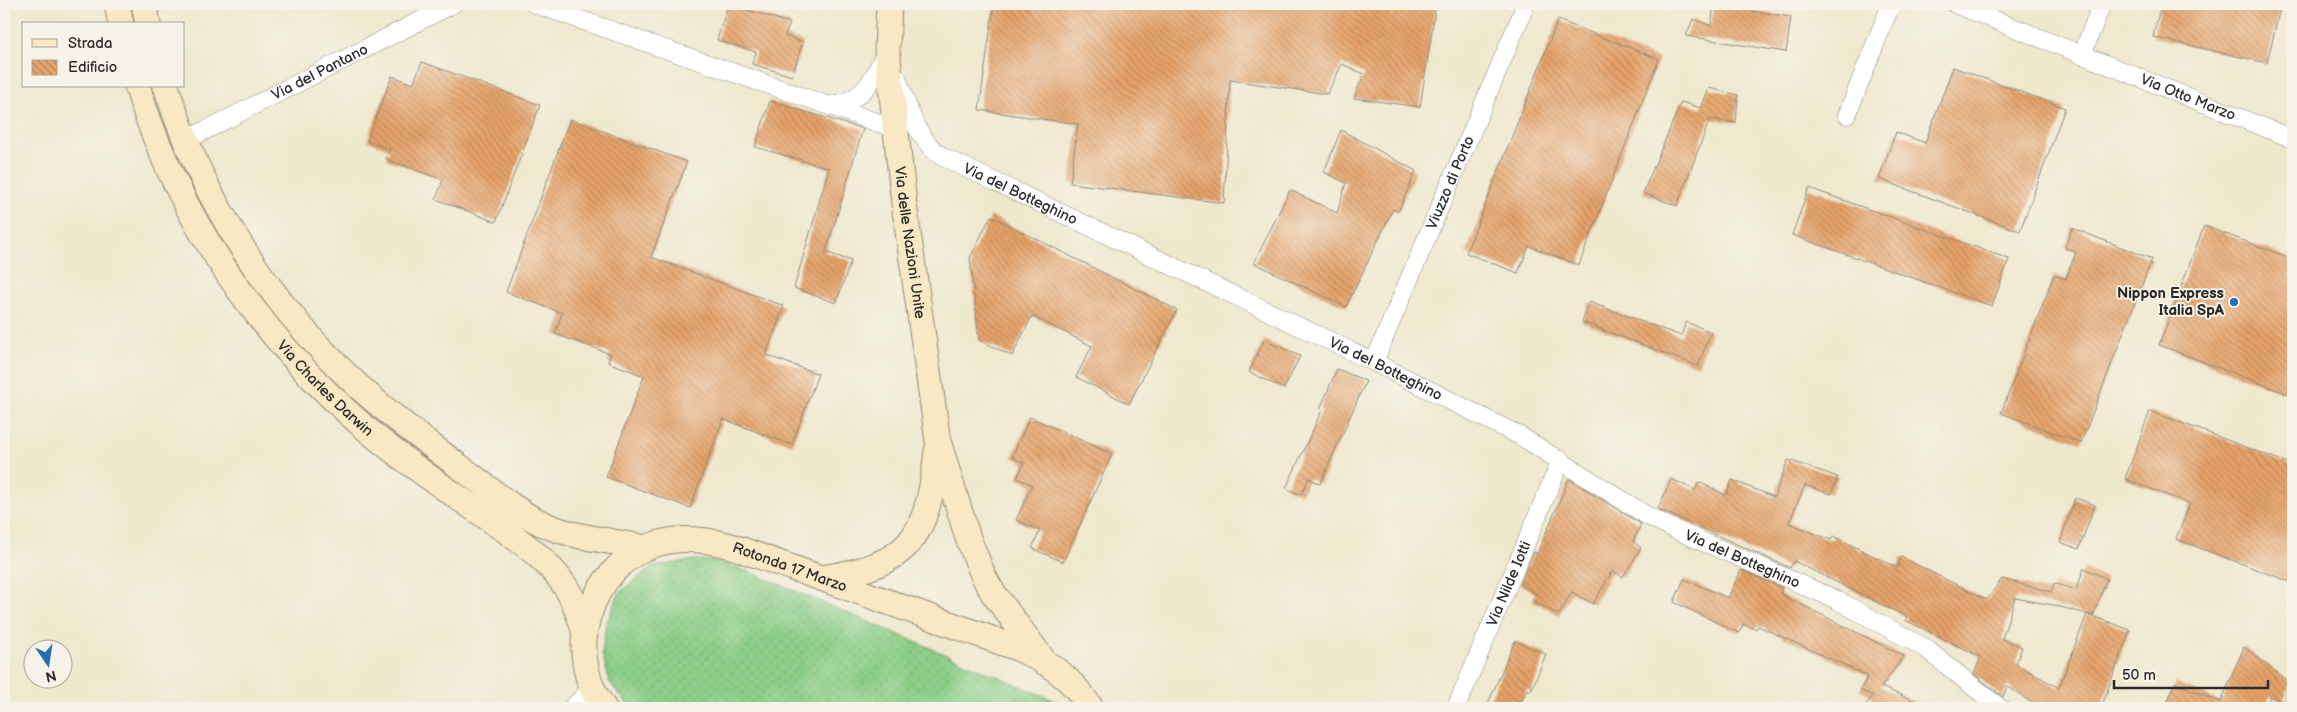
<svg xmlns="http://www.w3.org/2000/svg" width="2297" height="712" viewBox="0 0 2297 712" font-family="'Balsamiq Sans',sans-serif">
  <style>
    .grass { fill: url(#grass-dots); stroke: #5a7c59 }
    .building { fill: url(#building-back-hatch); fill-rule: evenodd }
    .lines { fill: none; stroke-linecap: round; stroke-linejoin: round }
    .street-casing { stroke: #8c8a7c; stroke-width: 19 }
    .secondary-casing { stroke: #8c8a7c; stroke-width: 27 }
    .street { stroke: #fff; stroke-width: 18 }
    .secondary { stroke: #f8e8c3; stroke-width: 25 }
    .poi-dot { fill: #1f6fb2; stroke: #f7f3e8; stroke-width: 2 }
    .labels { text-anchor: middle; stroke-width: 4; stroke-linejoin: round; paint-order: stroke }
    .street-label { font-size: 15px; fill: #2b2b2b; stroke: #f7f3e8 }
    .poi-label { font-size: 15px; font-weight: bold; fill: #2b2b2b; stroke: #f7f3e8; text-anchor: end }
  </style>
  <defs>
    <pattern id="grass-dots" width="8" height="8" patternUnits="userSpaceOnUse" patternTransform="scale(1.25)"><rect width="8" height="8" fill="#8ace87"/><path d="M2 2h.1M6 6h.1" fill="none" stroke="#77b175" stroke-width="1.8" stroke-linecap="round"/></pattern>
    <pattern id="building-back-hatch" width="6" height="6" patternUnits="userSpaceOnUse" patternTransform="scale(1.25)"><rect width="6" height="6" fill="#e6a369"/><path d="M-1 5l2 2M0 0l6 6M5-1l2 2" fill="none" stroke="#bb8557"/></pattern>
  </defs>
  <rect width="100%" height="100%" fill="#f7f3e8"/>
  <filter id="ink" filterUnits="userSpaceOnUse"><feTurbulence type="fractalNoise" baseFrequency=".02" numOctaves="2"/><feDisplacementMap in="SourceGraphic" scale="10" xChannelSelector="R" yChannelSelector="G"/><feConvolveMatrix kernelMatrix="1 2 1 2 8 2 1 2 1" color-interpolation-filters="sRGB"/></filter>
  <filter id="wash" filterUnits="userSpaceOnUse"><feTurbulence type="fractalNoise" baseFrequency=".0096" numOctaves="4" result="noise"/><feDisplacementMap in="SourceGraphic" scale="20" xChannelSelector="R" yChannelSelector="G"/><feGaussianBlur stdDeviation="1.12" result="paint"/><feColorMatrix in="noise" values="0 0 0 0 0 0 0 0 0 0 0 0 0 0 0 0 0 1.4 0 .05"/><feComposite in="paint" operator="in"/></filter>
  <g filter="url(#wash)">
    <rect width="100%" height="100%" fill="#eee8cd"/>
    <path class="grass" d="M 694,560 L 713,561 L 750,572 L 1051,699 L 1063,705 L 1065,708 L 631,708 L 610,683 L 602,653 L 606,624 L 613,607 L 620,592 L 652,567 Z"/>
    <g id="blocks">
      <g class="building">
        <path d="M 728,4 L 790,23 L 785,36 L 803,42 L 792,76 L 752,64 L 756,52 L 717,40 Z"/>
        <path d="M 994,4 L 1436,4 L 1420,107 L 1354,98 L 1364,74 L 1342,64 L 1327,94 L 1230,80 L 1224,203 L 1070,183 L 1078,124 L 979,110 Z"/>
        <path d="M 2161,4 L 2281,4 L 2267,63 L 2153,37 Z"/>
        <path d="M 1714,5 L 1791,17 L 1786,52 L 1686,36 L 1693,19 L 1711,26 Z"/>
        <path d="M 1558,20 L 1659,59 L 1579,265 L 1529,246 L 1518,273 L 1466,253 Z"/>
        <path d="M 422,62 L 540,105 L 496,222 L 436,199 L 443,180 L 386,159 L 390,149 L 367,141 L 392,76 L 413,84 Z"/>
        <path d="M 1953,67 L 2065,108 L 2020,231 L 1879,179 L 1896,132 L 1925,143 Z"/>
        <path d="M 1709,88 L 1738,95 L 1736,123 L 1710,119 L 1677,206 L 1643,193 L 1681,102 L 1701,108 Z"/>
        <path d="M 770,101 L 863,129 L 826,252 L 851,261 L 836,303 L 794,288 L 829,168 L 755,147 Z"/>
        <path d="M 570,119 L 687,162 L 651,257 L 784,306 L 766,355 L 818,374 L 792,445 L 723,419 L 690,508 L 606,477 L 644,376 L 608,362 L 611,354 L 555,334 L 562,313 L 506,292 Z"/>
        <path d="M 1341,130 L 1416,171 L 1398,212 L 1393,209 L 1346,307 L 1254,263 L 1290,190 L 1337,213 L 1346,183 L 1324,172 Z"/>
        <path d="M 1809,188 L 2009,259 L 1992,306 L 1792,235 Z"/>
        <path d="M 991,216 L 1177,310 L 1129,404 L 1076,377 L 1092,346 L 1032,316 L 1012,356 L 979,340 L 970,258 Z"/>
        <path d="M 2204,226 L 2293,259 L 2293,396 L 2159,345 Z"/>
        <path d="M 2072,228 L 2152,259 L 2081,443 L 2001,413 L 2054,275 L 2066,279 L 2076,252 L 2065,248 Z"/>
        <path d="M 1589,302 L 1681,336 L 1686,322 L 1711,332 L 1698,366 L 1582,322 Z"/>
        <path d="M 1264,340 L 1300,356 L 1284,389 L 1249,372 Z"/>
        <path d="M 1337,369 L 1366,381 L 1320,484 L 1309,478 L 1301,495 L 1286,488 L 1322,410 L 1320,409 Z"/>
        <path d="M 2150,411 L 2293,465 L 2293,583 L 2176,539 L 2190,504 L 2125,479 Z"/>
        <path d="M 1030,417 L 1112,454 L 1063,562 L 1032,548 L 1040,531 L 1016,520 L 1032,485 L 1017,478 L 1024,463 L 1012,457 Z"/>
        <path d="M 1788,460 L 1838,477 L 1831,494 L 1805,485 L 1789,523 L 1831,540 L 1833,536 L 1898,568 L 1901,557 L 1987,600 L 2002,579 L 2051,592 L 2054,583 L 2076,590 L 2084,568 L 2107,579 L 2093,616 L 2087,614 L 2130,630 L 2101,708 L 2033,708 L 2034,704 L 2007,686 L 2003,697 L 1974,674 L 1981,657 L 1905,620 L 1907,617 L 1794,561 L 1790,568 L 1658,509 L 1671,479 L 1695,490 L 1699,482 L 1726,495 L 1732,480 L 1774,497 ZM 2015,598 L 2053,605 L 2087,614 L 2059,688 L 2016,664 L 2022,647 L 2002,639 Z"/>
        <path d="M 1569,479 L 1641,524 L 1633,541 L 1641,548 L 1623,577 L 1612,571 L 1593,604 L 1572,592 L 1559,615 L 1532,600 L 1536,594 L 1520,584 L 1534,552 L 1537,554 Z"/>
        <path d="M 2075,498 L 2095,505 L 2079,549 L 2060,542 Z"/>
        <path d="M 1741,570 L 1782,588 L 1780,594 L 1904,656 L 1881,687 L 1932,708 L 1863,708 L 1873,696 L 1860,690 L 1868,676 L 1758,626 L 1756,629 L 1743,624 L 1739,633 L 1674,602 L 1684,579 L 1728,598 Z"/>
        <path d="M 1515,641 L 1546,654 L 1531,691 L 1527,689 L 1518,708 L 1486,708 Z"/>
        <path d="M 2244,647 L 2290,683 L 2283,702 L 2270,696 L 2265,708 L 2165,708 L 2175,683 L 2221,702 Z"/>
      </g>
    </g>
  </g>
  <g filter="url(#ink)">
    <use href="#blocks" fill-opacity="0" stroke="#8c8a7c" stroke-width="1"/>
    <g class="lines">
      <g class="street-casing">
        <g id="street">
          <path d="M 535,4 L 896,129"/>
          <path id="s1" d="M 1955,4 L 2293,139"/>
          <path d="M 2082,55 L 2101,6 L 2095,4"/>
          <path id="s2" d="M 897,78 C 908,107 916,138 941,156 L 1374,362 L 1522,437 L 1646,515 L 1676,530 L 1837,600 L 1925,648 L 2000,708"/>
          <path d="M 828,105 C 866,102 872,80 887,50"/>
          <path d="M 1847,115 L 1891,4"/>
          <path id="s3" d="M 186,140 L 453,4"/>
          <path id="s4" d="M 1374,362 L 1526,4"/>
          <path d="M 572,708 L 592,688"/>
          <path id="s5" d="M 1456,708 L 1561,460"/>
        </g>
      </g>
      <g class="secondary-casing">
        <g id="secondary">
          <path d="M 117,4 L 121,24"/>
          <path d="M 144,4 L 148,24"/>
          <path id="s6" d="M 889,4 L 887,50 L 904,204 L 938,441 L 968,538 L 983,575 L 993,593 L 1045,662"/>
          <path id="s7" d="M 137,86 C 178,218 260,337 364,427 C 400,458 440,485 479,512 C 509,533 544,555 565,586 C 574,599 579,615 584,630"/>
          <path d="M 166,86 C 201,199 271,305 357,385 C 390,415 425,441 460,467 C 488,487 516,513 548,526 C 579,539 615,541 647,548"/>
          <path d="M 821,578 C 912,565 927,538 937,451"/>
          <path id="s8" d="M 604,708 C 562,653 589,566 656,544 C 681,536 706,539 731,546 L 1017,648 C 1051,663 1071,678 1091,708"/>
        </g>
      </g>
      <use href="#street" class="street"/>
      <use href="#secondary" class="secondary"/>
    </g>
  </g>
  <circle class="poi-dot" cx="2234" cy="302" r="5"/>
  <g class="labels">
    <g class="street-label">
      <text dy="5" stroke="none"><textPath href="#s3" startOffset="150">Via del Pantano</textPath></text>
      <text dy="5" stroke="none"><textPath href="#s1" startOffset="251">Via Otto Marzo</textPath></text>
      <text dy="5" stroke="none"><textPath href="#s4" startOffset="195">Viuzzo di Porto</textPath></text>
      <text dy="5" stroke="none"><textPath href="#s2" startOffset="179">Via del Botteghino</textPath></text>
      <text dy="5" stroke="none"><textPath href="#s6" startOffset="240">Via delle Nazioni Unite</textPath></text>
      <text dy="5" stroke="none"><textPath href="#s2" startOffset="584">Via del Botteghino</textPath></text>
      <text dy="5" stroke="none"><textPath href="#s7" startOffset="360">Via Charles Darwin</textPath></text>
      <text dy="5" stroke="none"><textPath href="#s2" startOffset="989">Via del Botteghino</textPath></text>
      <text dy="5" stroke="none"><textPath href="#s8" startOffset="338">Rotonda 17 Marzo</textPath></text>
      <text dy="5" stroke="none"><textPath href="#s5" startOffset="135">Via Nilde Iotti</textPath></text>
    </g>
    <g class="poi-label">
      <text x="2224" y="298">Nippon Express<tspan x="2224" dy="17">Italia SpA</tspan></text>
    </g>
  </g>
  <rect width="2297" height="712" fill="none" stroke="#f7f3e8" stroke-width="20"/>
  <rect x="22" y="22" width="162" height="65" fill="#f7f3e8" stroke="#a5a39c"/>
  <rect x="32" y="39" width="25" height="8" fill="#f8e8c3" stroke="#a5a39c"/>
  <text x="68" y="48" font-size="15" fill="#2b2b2b">Strada</text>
  <rect x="32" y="60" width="25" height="15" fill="url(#building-back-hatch)" stroke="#a5a39c"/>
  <text x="68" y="72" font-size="15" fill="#2b2b2b">Edificio</text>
  <g transform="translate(48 664) rotate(167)"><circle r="24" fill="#f7f3e8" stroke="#a5a39c"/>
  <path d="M0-4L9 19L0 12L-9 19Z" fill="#1f6fb2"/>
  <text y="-8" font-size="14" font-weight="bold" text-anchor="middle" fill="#2b2b2b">N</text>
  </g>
  <path d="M2114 680v8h154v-8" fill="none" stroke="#2b2b2b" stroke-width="2.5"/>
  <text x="2122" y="680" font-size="15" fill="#2b2b2b" stroke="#f7f3e8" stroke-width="4" paint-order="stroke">50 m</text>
</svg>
